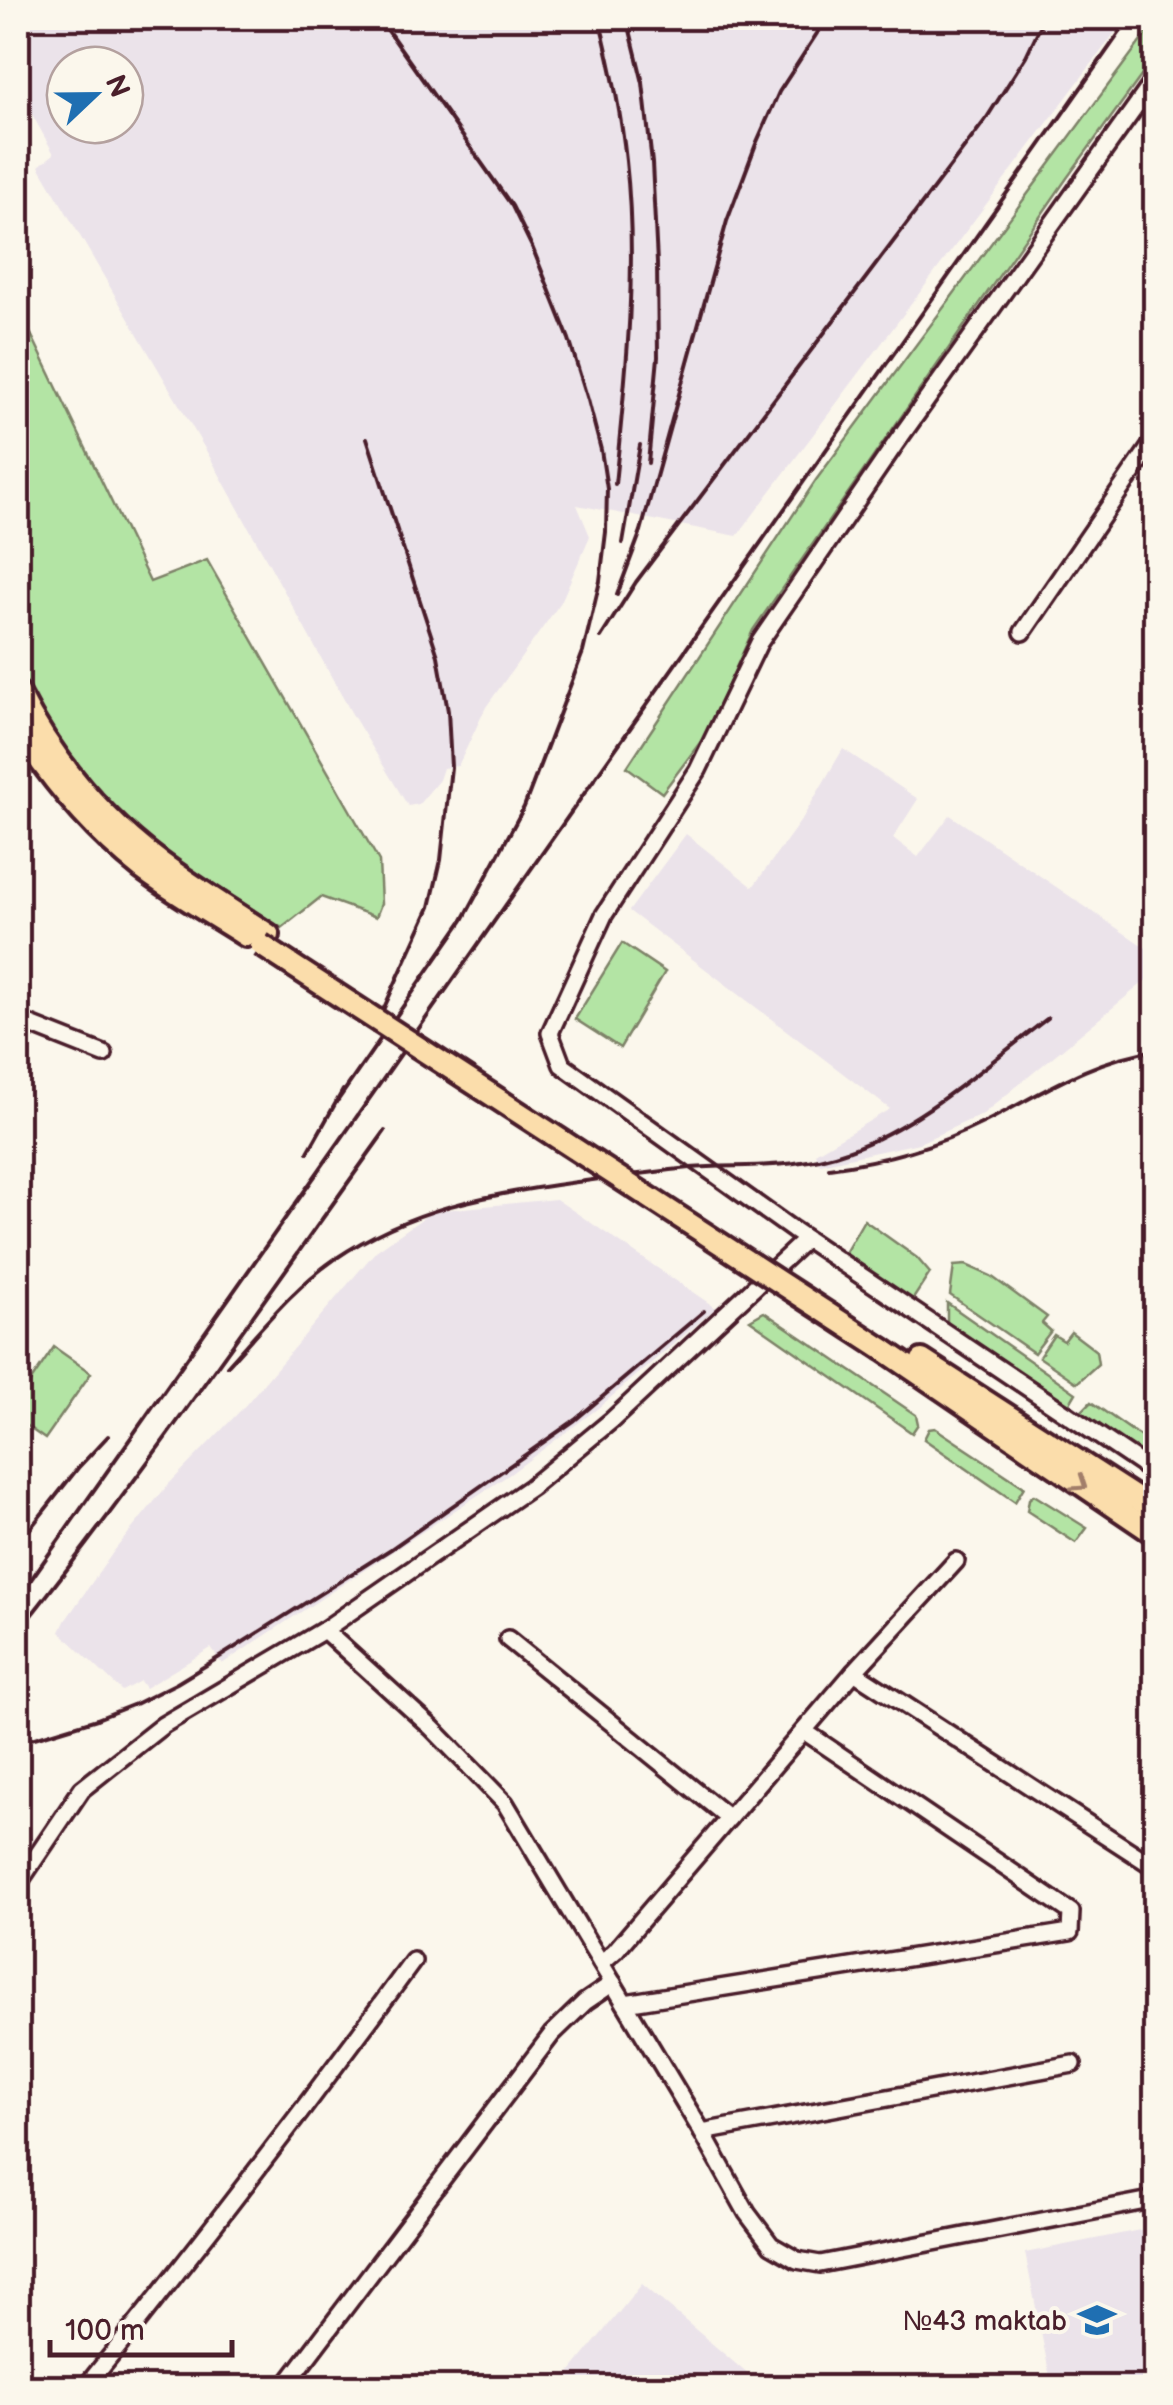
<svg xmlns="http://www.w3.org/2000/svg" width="1173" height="2405" viewBox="0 0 1173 2405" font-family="'Balsamiq Sans',sans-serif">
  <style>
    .built { fill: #ebe3ea; fill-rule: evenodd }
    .grass { fill: #b3e4a4; stroke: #7e8268; stroke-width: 2.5 }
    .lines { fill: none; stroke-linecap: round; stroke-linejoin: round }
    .minor-casing { stroke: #4a1f2b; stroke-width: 22 }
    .major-casing { stroke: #4a1f2b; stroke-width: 28 }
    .minor { stroke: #fbf7ec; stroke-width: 15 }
    .major { stroke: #fbddab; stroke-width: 20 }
    .rail { stroke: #4a1f2b; stroke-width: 4 }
    .major-bridge-casing { stroke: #4a1f2b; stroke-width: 28; stroke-linecap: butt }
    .major-bridge { stroke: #fbddab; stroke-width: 20 }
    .oneway { stroke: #a27e6b }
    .labels { text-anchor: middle; stroke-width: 8; stroke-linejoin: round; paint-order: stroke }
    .poi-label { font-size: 28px; fill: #4a1f2b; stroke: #fbf7ec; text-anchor: end }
  </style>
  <rect width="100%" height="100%" fill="#fbf7ec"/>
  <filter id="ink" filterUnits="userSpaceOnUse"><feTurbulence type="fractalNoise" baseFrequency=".01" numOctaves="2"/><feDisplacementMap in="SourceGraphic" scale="20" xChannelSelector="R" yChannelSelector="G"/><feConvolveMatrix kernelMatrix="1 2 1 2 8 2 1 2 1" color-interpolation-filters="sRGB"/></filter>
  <g filter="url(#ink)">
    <g class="built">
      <path d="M 18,18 L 1126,18 L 737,536 L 577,505 L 590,536 L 561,602 L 486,707 L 458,766 L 443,768 L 439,780 L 419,804 L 408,806 L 352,714 L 211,459 L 39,166 L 54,154 L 18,89 ZM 65,65 L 125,65 L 125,125 L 65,125 Z"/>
      <path d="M 843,749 L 918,799 L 893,838 L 918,857 L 950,815 L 1155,954 L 1155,973 L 983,1114 L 919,1143 L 820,1164 L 815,1153 L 890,1109 L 629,911 L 686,834 L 753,887 L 802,819 Z"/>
      <path d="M 556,1199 L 716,1308 L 597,1409 L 510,1474 L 222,1664 L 211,1648 L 145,1688 L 140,1681 L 122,1691 L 60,1632 L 65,1621 L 114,1551 L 167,1486 L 242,1409 L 376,1251 L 433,1211 Z"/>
      <path d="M 1155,2227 L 1155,2387 L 1052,2387 L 1025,2253 Z"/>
      <path d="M 642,2284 L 763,2387 L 558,2387 Z"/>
    </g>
    <g class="grass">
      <path d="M 1155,22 L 1155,57 L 1067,178 L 753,630 L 705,736 L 662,793 L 627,767 L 816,480 Z"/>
      <path d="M 18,307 L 150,582 L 207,560 L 379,861 L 381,904 L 376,917 L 321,897 L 282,928 L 147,841 L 75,769 L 25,688 L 18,664 Z"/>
      <path d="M 622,943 L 665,972 L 620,1048 L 575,1019 Z"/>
      <path d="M 864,1220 L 917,1258 L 930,1273 L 911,1302 L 845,1253 Z"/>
      <path d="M 966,1265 L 991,1276 L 1047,1317 L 1042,1323 L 1051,1331 L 1034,1353 L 950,1295 L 954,1266 Z"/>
      <path d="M 947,1303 L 1076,1393 L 1069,1405 L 1061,1404 L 947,1326 Z"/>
      <path d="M 764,1312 L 916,1415 L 918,1424 L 912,1433 L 750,1320 Z"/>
      <path d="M 1071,1332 L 1096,1351 L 1098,1364 L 1077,1383 L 1039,1357 L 1054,1335 L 1064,1341 Z"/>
      <path d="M 54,1347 L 91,1373 L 45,1439 L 18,1420 L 18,1400 Z"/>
      <path d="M 1091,1402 L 1155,1447 L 1155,1467 L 1085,1419 L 1082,1411 Z"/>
      <path d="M 935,1428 L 1024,1487 L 1015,1502 L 924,1439 L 929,1429 Z"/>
      <path d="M 1034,1495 L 1087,1528 L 1076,1543 L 1027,1511 L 1029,1499 Z"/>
    </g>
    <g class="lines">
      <g class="minor-casing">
        <g id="minor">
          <path d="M 1156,78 L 896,443 L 759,643 L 698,770 L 604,915 L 550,1033 L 562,1065 L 793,1230 L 1156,1474"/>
          <path d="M 1023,632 L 1156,438"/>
          <path d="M 18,1020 L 104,1054"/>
          <path d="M 324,1630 L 432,1728 L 505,1803 L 702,2132 L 747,2213 L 771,2245 L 797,2260 L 820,2264 L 1156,2199"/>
          <path d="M 508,1639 L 729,1818"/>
          <path d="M 854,1672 L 1156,1868"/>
          <path d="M 18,1884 L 82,1789 L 163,1725 L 324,1630 L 531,1487 L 612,1420 L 806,1239"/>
          <path d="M 601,1963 L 615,1951 L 854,1672 L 956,1561"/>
          <path d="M 625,2003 L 1070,1932 L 1071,1912 L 804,1731"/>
          <path d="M 702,2132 L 1073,2064"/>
          <path d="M 85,2388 C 198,2248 307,2106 413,1961"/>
          <path d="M 284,2388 L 552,2034 L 585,2002 L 613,1983"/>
        </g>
      </g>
      <g class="major-casing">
        <g id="major">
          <path d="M 18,692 C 52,759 100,817 160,862 C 195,888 233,911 269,935"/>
          <path d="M 18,728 C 51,780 92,829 141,868 C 174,893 212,914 246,936"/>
          <path d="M 884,1350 L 1156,1535"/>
          <path d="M 922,1360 L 1156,1511"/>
        </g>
      </g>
      <use href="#minor" class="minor"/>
      <use href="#major" class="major"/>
      <g class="rail">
        <path d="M 599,18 C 611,65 621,112 626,161 C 638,268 626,377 615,484"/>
        <path d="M 627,18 L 643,83 L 652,163 L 657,263 L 658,357 L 648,463"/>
        <path d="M 367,438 L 438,656 L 448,711 L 451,767 L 441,860 L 430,907 L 373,1032"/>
        <path d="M 623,543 L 640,445"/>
        <path d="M 617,595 L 641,531 L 727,221 L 756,144 L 779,92 L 827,18"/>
        <path d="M 601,637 L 636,582 L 986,119 L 1026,56 L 1044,18"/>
        <path d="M 338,1100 L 463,920 L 524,807 L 583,652 L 600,581 L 606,532 L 607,489 L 601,450 L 588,400 L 569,339 L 533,249 L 512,206 L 379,18"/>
        <path d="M 308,1152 L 343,1090"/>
        <path d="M 829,1168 C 884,1161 935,1147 985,1122 C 1042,1093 1090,1060 1156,1050"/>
        <path d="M 227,1366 C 261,1329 293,1288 335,1259 C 410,1208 489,1194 577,1182 C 615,1177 652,1172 690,1168 C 743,1164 795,1170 847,1151 C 920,1126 987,1064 1048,1018"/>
        <path d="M 18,1544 L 78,1468 L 108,1436"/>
        <path d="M 18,1598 L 1130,18"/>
        <path d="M 18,1632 C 147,1470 264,1299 385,1131"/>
        <path d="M 18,1743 L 97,1719 L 135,1704 L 177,1683 L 218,1658 L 391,1549 L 575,1420 L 704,1311"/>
      </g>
      <g class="major-bridge-casing">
        <path id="major-bridge" d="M 261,945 L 884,1350"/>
      </g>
      <use href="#major-bridge" class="major-bridge"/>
    </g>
    <defs><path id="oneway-chevron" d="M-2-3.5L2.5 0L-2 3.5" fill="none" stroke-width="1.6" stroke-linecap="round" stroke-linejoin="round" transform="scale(2.5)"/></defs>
    <use class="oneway" href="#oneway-chevron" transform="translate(1080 1484) rotate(34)"/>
  </g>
  <defs>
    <g id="school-bare" transform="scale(3)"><path d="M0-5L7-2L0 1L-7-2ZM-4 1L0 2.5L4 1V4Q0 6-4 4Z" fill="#1f6fb2" stroke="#fbf7ec" stroke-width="2.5" paint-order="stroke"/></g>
  </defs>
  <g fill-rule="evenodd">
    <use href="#school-bare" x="1097" y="2320"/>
  </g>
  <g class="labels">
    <g class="poi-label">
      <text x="1067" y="2330">№43 maktab</text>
    </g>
  </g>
  <rect width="1173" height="2405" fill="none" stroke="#fbf7ec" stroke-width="60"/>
  <rect x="30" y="30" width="1113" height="2345" fill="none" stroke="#4a1f2b" stroke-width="4" filter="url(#ink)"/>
  <g transform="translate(95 95) rotate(68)"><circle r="48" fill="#fbf7ec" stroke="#b4a19f" stroke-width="2.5"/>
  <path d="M0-8L18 38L0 25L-18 38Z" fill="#1f6fb2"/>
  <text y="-15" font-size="28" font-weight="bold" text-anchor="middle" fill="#4a1f2b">N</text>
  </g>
  <path d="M50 2340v15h182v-15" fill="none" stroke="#4a1f2b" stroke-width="5"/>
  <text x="65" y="2340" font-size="30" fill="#4a1f2b" stroke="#fbf7ec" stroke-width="8" paint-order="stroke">100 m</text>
</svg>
